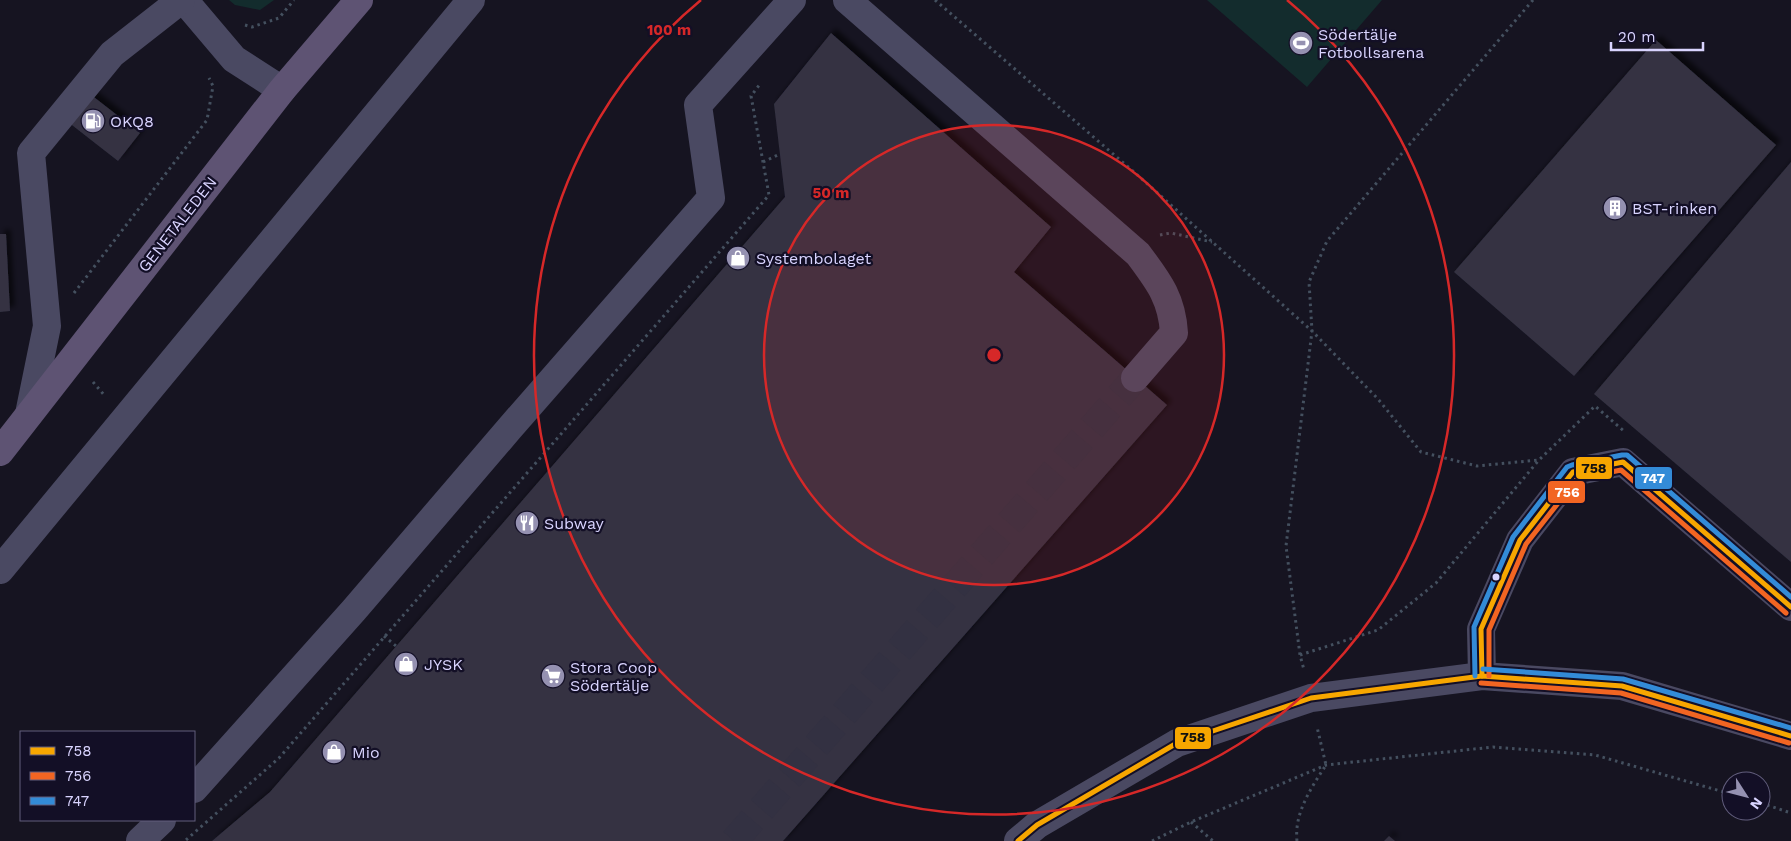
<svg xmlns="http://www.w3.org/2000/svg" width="1791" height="841" viewBox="0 0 1791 841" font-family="'Work Sans',sans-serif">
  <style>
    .green { fill: #132c2d }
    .building { fill: #343243; filter: url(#shadow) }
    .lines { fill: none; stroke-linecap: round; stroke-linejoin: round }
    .minor-tunnel { stroke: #333142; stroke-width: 28; stroke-dasharray: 28 14; stroke-linecap: butt }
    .path { stroke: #44505f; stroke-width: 3; stroke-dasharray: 2.5 4; stroke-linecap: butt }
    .minor { stroke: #4a4962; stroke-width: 28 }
    .major { stroke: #5e5373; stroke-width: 28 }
    .bus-1-casing { stroke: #130f26; stroke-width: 9 }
    .bus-2-casing { stroke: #130f26; stroke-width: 9 }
    .bus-3-casing { stroke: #130f26; stroke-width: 9 }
    .bus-1 { stroke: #f7a600; stroke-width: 5 }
    .bus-2 { stroke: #f26522; stroke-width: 5 }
    .bus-3 { stroke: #338bd7; stroke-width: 5 }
    .ring { fill: none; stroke: #d62828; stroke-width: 2.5 }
    .bus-dot { fill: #d9d4ff; stroke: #130f26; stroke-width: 2 }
    .labels { text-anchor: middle; stroke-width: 4.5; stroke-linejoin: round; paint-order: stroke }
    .poi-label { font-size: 16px; fill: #d9d4ff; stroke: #130f26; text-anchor: start }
    .street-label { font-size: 16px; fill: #d9d4ff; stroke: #130f26 }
    .centre { fill: #d62828; stroke: #130f26; stroke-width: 2.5 }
    .ring-label { font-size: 15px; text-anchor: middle; font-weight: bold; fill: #d62828; stroke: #130f26; stroke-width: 4.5; stroke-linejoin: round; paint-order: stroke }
    .line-badge { stroke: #130f26; stroke-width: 2 }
    .badge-label { font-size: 14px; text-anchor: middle; font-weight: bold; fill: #fff }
    .pale-badge-label { font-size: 14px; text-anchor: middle; font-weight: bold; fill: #111 }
  </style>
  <defs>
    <filter id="shadow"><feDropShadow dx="4.5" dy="-4.5" stdDeviation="2.5" flood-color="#0009"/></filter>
  </defs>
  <rect width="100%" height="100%" fill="#161421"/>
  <g class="green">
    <path d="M 229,0 L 274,0 L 260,10 L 235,5 Z"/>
    <path d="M 1207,0 L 1382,0 L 1307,87 Z"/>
  </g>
  <g class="building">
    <path d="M 831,33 L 1051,227 L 1014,272 L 1167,405 L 783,841 L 212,841 L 270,792 L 785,197 L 774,104 Z"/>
    <path d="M 1656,40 L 1776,145 L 1574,376 L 1454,272 Z"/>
    <path d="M 90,94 L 140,133 L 118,161 L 68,122 Z"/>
    <path d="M 1791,162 L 1791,562 L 1594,394 Z"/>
    <path d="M 0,234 L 6,234 L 10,311 L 0,312 Z"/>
    <path d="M 1389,836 L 1395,841 L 1384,841 Z"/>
  </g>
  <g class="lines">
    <path class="minor-tunnel" d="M 734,841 L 1135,378"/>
    <g class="path">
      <path d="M 935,0 L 1134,172 L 1312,331 L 1286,546 L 1300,655 L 1304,670"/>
      <path d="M 1533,0 L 1327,241 L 1309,282 L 1312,331 L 1378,399 L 1421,452 L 1477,466 L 1539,460 L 1595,406 L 1625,432"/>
      <path d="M 245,25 L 252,27 L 279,18 L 294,0"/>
      <path d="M 763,162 L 780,154"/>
      <path d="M 1160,235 L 1171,233 L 1212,242"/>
      <path d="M 74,293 L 207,120 L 213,86 L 209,78"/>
      <path d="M 93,382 L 105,396"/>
      <path d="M 384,636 L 396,646"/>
      <path d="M 1300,655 L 1378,630 L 1436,583 L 1539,460"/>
      <path d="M 1761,803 L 1791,813"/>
      <path d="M 1191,822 L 1213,841"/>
      <path d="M 186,840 L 279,758 L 769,195 L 751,96 L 760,84"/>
      <path d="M 1152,841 L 1191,822 L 1326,765 L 1493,747 L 1595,755 L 1731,794"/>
      <path d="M 1297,841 C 1294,813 1311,788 1326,765 L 1317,727"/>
    </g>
    <g class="minor">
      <path d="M 184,0 L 234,59 L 282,90"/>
      <path d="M 847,0 L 1138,254 C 1158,281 1172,298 1174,333 L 1135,378"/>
      <path d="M 29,414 L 47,326 L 31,153 L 112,54 L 181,0"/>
      <path d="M 0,570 L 471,0"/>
      <path d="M 1482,676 L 1481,629 L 1520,540 L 1573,472 L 1623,462 L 1791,607"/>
      <path d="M 194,789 L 354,610 L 509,429 L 711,198 L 698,105 L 792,0"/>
      <path d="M 140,841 L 162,820"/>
      <path d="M 1018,841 L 1037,825 L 1177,743 L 1311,698 L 1482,676 L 1622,686 L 1791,736"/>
    </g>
    <path class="major" d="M 0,452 L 282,90 L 359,0"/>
    <g class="bus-1-casing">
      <g id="bus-1">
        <path d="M 1482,676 L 1481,629 L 1520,540 L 1573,472 L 1623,462 L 1791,607"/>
        <path d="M 1018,841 L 1037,825 L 1177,743 L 1311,698 L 1482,676 L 1622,686 L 1791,736"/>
      </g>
    </g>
    <g class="bus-2-casing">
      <g id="bus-2">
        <path d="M 1489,676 L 1489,630 L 1526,544 L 1577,479 L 1621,470 L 1786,613"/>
        <path d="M 1481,683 L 1621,693 L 1789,743"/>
      </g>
    </g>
    <g class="bus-3-casing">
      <g id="bus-3">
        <path d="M 1483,669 L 1623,679 L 1791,728"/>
        <path d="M 1475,676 L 1474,627 L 1513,537 L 1567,467 L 1572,465 L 1622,455 L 1627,455 L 1791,597"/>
      </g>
    </g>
    <use href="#bus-1" class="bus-1"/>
    <use href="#bus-2" class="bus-2"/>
    <use href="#bus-3" class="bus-3"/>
  </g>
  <circle cx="994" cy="355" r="230" fill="#d62828" fill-opacity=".12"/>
  <g class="ring">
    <circle cx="994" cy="355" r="230"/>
    <path d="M1287 0A460 460 0 1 1 701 0"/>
  </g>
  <defs>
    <g id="stadium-disc" transform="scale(1.25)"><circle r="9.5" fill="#9591b1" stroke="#130f26"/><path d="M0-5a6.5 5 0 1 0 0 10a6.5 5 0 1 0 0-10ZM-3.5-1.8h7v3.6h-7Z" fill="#fff"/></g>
    <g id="fuel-disc" transform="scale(1.25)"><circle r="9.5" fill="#9591b1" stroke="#130f26"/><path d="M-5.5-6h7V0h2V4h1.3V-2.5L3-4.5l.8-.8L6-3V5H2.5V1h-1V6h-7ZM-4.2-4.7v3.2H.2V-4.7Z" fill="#fff"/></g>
    <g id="building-disc" transform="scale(1.25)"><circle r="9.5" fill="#9591b1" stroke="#130f26"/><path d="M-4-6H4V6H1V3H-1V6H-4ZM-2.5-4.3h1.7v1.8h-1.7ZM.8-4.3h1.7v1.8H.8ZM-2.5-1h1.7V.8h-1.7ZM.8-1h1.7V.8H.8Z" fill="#fff"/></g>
    <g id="shop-disc" transform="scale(1.25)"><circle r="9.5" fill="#9591b1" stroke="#130f26"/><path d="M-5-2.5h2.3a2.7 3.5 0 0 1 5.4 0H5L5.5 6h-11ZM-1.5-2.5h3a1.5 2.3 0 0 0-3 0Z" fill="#fff"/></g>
    <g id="restaurant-disc" transform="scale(1.25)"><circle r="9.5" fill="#9591b1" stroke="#130f26"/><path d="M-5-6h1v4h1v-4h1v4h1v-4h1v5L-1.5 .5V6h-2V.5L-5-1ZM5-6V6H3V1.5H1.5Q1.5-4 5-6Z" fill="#fff"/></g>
    <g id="supermarket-disc" transform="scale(1.25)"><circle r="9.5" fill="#9591b1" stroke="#130f26"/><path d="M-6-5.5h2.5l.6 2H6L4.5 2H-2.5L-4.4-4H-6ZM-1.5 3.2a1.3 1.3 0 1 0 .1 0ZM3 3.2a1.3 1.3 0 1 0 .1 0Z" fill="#fff"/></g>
  </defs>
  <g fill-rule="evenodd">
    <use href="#stadium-disc" x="1301" y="43"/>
    <use href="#fuel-disc" x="93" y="121"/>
    <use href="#building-disc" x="1615" y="208"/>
    <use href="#shop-disc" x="738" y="258"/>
    <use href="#restaurant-disc" x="527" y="523"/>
    <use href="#shop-disc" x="406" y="664"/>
    <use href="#supermarket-disc" x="553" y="676"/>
    <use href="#shop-disc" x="334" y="752"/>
  </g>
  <circle class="bus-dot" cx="1496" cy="577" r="4.5"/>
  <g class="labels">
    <g class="poi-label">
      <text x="1318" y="40">Södertälje<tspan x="1318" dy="18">Fotbollsarena</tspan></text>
      <text x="110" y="127">OKQ8</text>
      <text x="1632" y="214">BST-rinken</text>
      <text x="756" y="264">Systembolaget</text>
      <text x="544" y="529">Subway</text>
      <text x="424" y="670">JYSK</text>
      <text x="570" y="673">Stora Coop<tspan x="570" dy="18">Södertälje</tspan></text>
      <text x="352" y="758">Mio</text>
    </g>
    <g class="street-label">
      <text transform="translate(177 224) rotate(-52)" y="6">GENETALEDEN</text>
    </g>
  </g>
  <circle cx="994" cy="355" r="8" class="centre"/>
  <g class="ring-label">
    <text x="669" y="35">100 m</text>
    <text x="831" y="198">50 m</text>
  </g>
  <g class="line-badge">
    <rect x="1575" y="456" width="38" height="24" rx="5" fill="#f7a600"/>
    <rect x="1634" y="466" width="39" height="24" rx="5" fill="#338bd7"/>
    <rect x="1547" y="480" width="39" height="24" rx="5" fill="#f26522"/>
    <rect x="1174" y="726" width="38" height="24" rx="5" fill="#f7a600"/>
  </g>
  <g class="badge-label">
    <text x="1653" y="483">747</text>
    <text x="1567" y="497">756</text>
  </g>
  <g class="pale-badge-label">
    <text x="1594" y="473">758</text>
    <text x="1193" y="742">758</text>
  </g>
  <rect x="20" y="731" width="175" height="90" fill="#130f26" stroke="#625e7d"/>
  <rect x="30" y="747" width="25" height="8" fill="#f7a600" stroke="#625e7d"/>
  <text x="65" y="756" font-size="15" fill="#d9d4ff">758</text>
  <rect x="30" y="772" width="25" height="8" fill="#f26522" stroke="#625e7d"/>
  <text x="65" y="781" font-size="15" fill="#d9d4ff">756</text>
  <rect x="30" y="797" width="25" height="8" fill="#338bd7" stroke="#625e7d"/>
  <text x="65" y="806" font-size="15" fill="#d9d4ff">747</text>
  <g transform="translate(1746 796) rotate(126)"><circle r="24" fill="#130f26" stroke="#625e7d"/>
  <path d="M0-4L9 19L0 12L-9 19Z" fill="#9591b1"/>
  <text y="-8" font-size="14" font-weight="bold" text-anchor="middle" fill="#d9d4ff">N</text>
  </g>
  <path d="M1611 42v8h92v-8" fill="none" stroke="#d9d4ff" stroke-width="2.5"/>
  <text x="1618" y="42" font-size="15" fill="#d9d4ff" stroke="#130f26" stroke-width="4" paint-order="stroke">20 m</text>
</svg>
